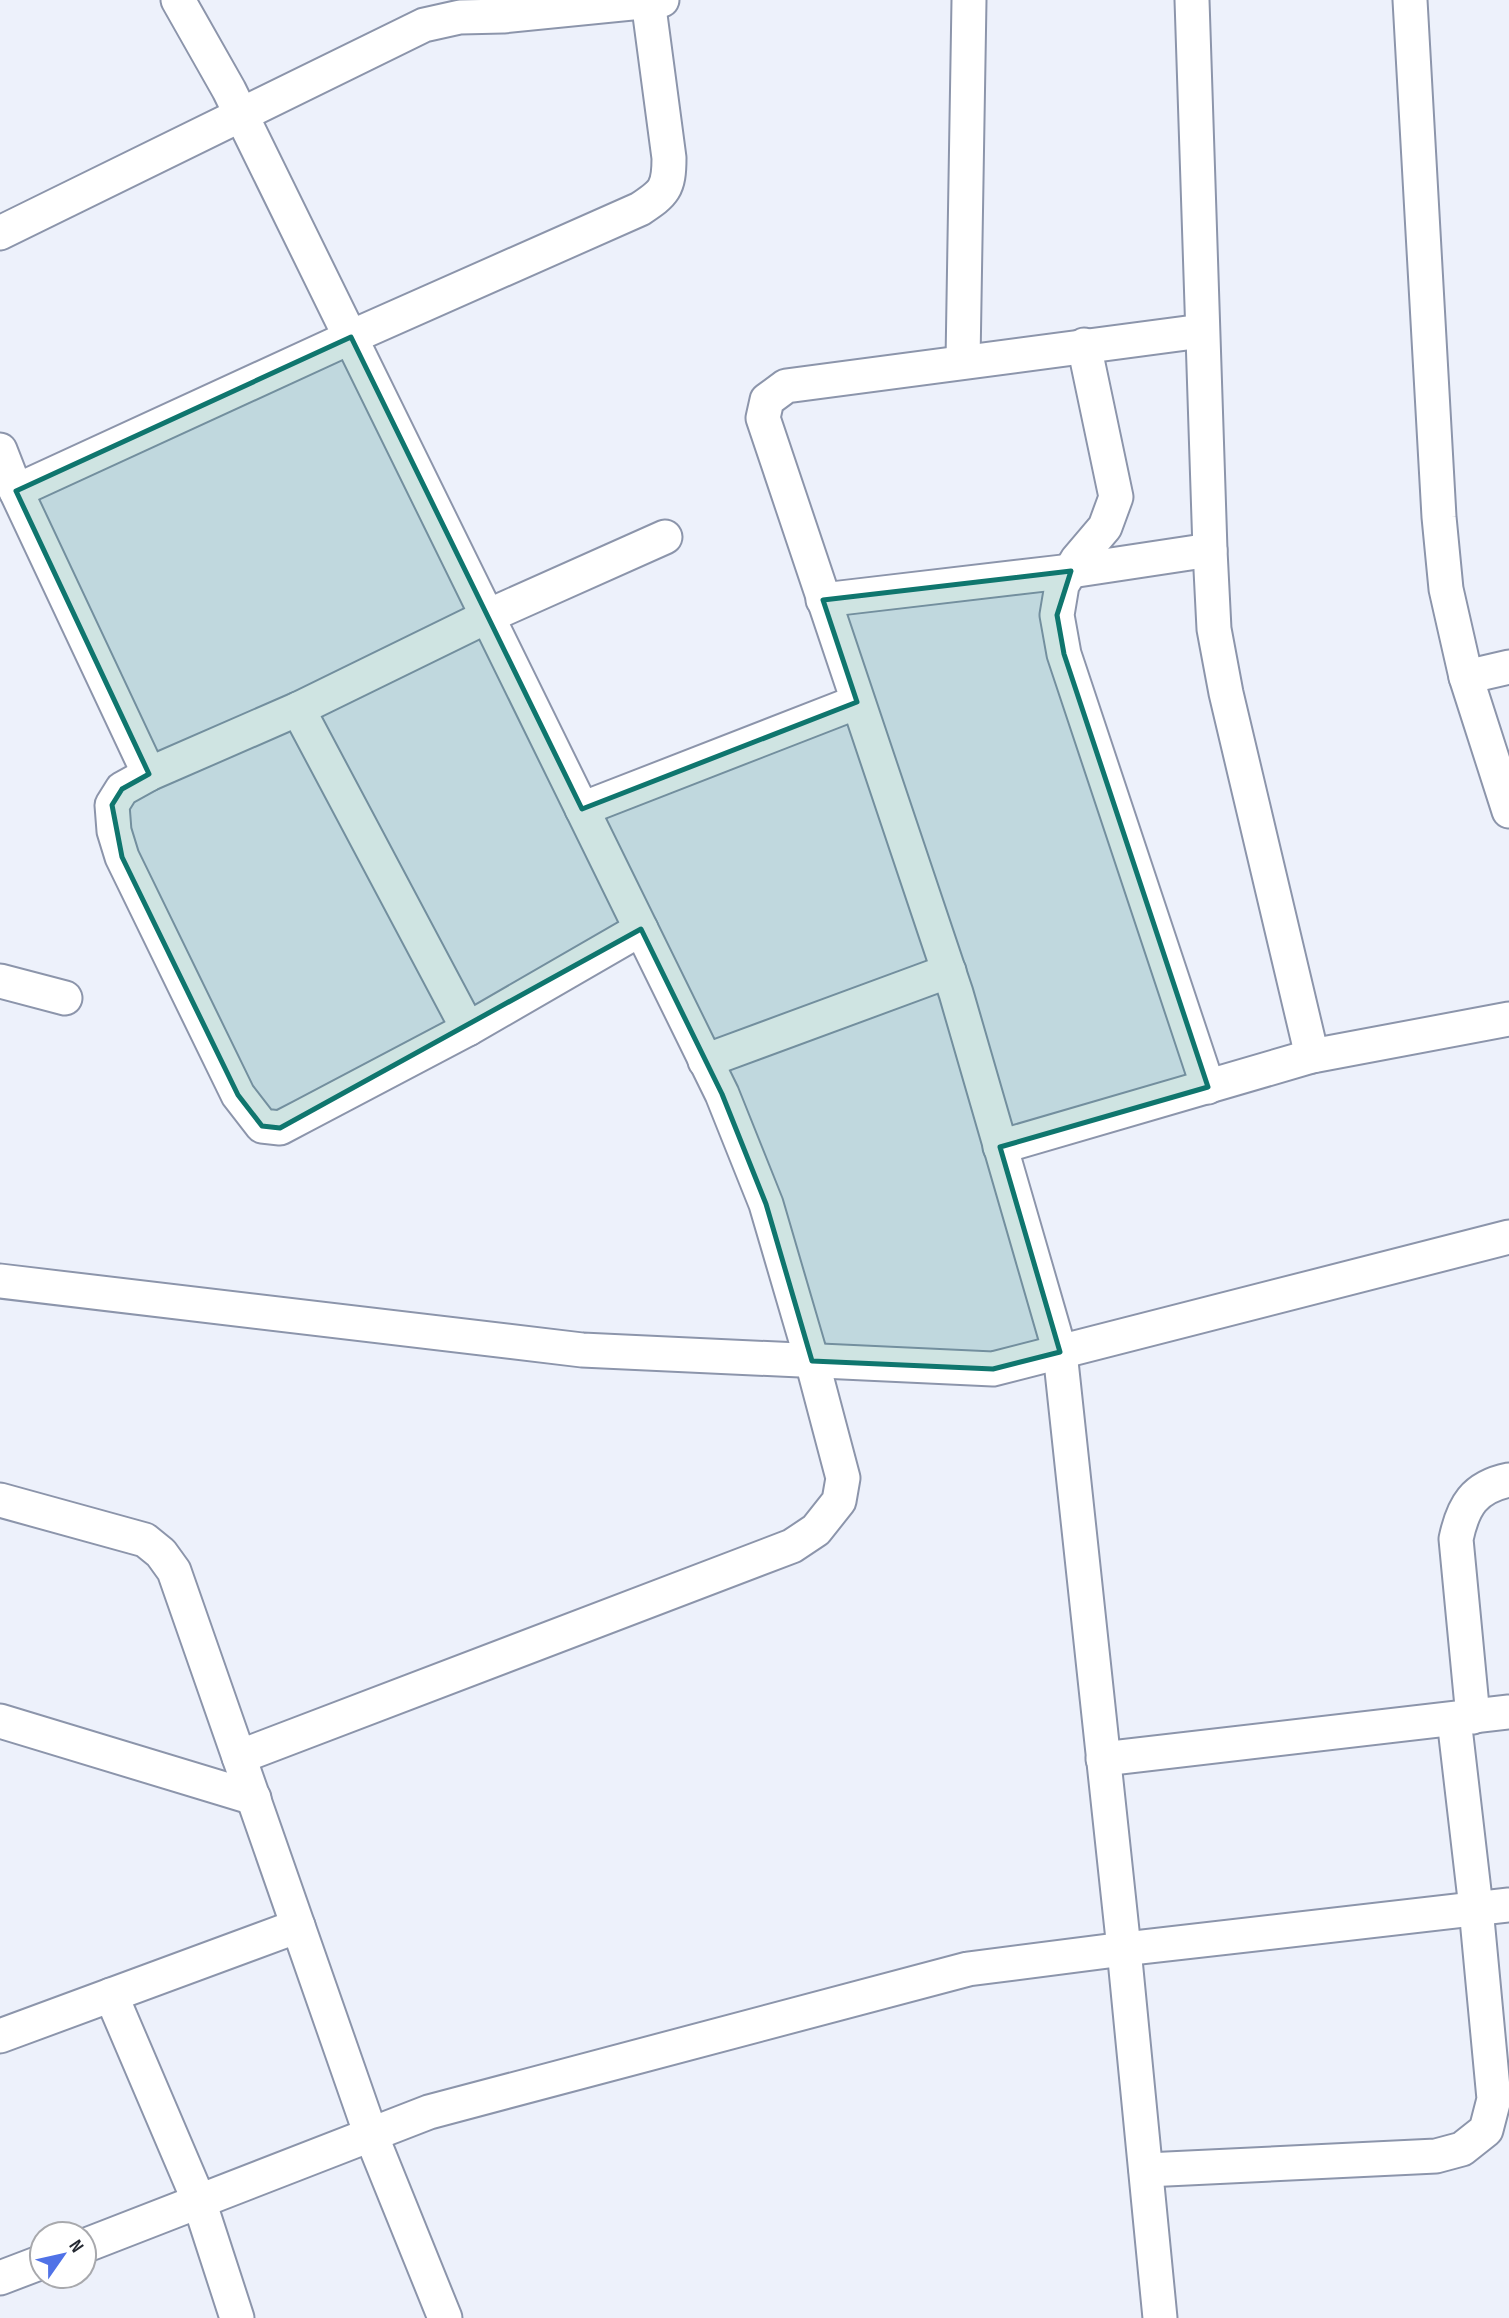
<svg xmlns="http://www.w3.org/2000/svg" width="1509" height="2318" viewBox="0 0 1509 2318" font-family="'Sofia Sans Condensed',sans-serif">
  <style>
    .lines { fill: none; stroke-linecap: round; stroke-linejoin: round }
    .street-casing { stroke: #8c95ab; stroke-width: 37 }
    .street { stroke: #fff; stroke-width: 33 }
    .marked { fill: #0f766e; fill-opacity: 0.2; stroke: #0f766e; stroke-width: 5; stroke-linejoin: round }
  </style>
  <rect width="100%" height="100%" fill="#edf1fb"/>
  <g class="lines">
    <g class="street-casing">
      <g id="street">
        <path d="M 178,0 L 229,90 L 722,1094 L 766,1204 L 812,1361 L 843,1478 L 839,1501 L 816,1530 L 792,1546 L 239,1757"/>
        <path d="M 1192,0 L 1210,550 L 1214,629 L 1226,693 L 1312,1056"/>
        <path d="M 1410,0 L 1439,517 L 1446,589 L 1466,677 L 1509,811"/>
        <path d="M 0,233 L 424,25 L 460,17 L 503,16 L 662,0"/>
        <path d="M 1084,345 L 1116,497 L 1105,527 L 1077,560 L 1062,585 L 1057,615 L 1064,654 L 1208,1087"/>
        <path d="M 963,361 L 969,0"/>
        <path d="M 0,450 L 16,491 L 149,774"/>
        <path d="M 16,491 L 351,337 L 640,209 C 664,193 669,189 669,158 L 648,0"/>
        <path d="M 823,600 L 1071,571 L 1210,550"/>
        <path d="M 1466,677 L 1509,667"/>
        <path d="M 298,709 L 468,1029"/>
        <path d="M 582,809 L 857,702"/>
        <path d="M 641,929 L 468,1029 L 301,1117 L 280,1128 L 262,1126 L 238,1095 L 122,857 L 114,831 L 112,805 L 122,789 L 149,774 L 298,709 L 488,616 L 665,537"/>
        <path d="M 0,981 L 65,998"/>
        <path d="M 705,1061 L 949,971"/>
        <path d="M 1000,1147 L 1312,1056 L 1509,1019"/>
        <path d="M 0,1281 L 582,1350 L 993,1369 L 1509,1237"/>
        <path d="M 0,1500 L 145,1540 L 161,1553 L 174,1571 L 371,2135 L 445,2318"/>
        <path d="M 1473,1717 L 1456,1539 C 1463,1506 1474,1487 1509,1480"/>
        <path d="M 0,1721 L 254,1798"/>
        <path d="M 1103,1759 L 1509,1712"/>
        <path d="M 111,1995 L 199,2201 L 237,2318"/>
        <path d="M 0,2036 L 298,1926"/>
        <path d="M 1146,2170 L 1436,2156 L 1462,2149 L 1486,2130 L 1494,2099 L 1476,1908 L 1454,1719"/>
        <path d="M 84,2246 L 429,2112 L 968,1969 L 1124,1949 L 1509,1905"/>
        <path d="M 0,2278 L 42,2262"/>
        <path d="M 1160,2318 L 1124,1949 L 1060,1352 L 956,993 L 763,418 L 767,400 L 786,386 L 1202,331"/>
      </g>
    </g>
    <use href="#street" class="street"/>
  </g>
  <path class="marked" d="M 351,337 L 582,809 L 857,702 L 823,600 L 1071,571 L 1057,615 L 1064,654 L 1208,1087 L 1000,1147 L 1060,1352 L 993,1369 L 812,1361 L 766,1204 L 722,1094 L 641,929 L 280,1128 L 262,1126 L 238,1095 L 122,857 L 112,805 L 122,789 L 149,774 L 16,491 Z"/>
  <g transform="translate(63 2255) rotate(56)"><circle r="33" fill="#ffffff" stroke="#a8a9ad" stroke-width="2"/>
  <path d="M0-5L12 26L0 18L-12 26Z" fill="#5072e7"/>
  <text y="-10" font-size="19" font-weight="bold" text-anchor="middle" fill="#252932">N</text>
  </g>
</svg>
